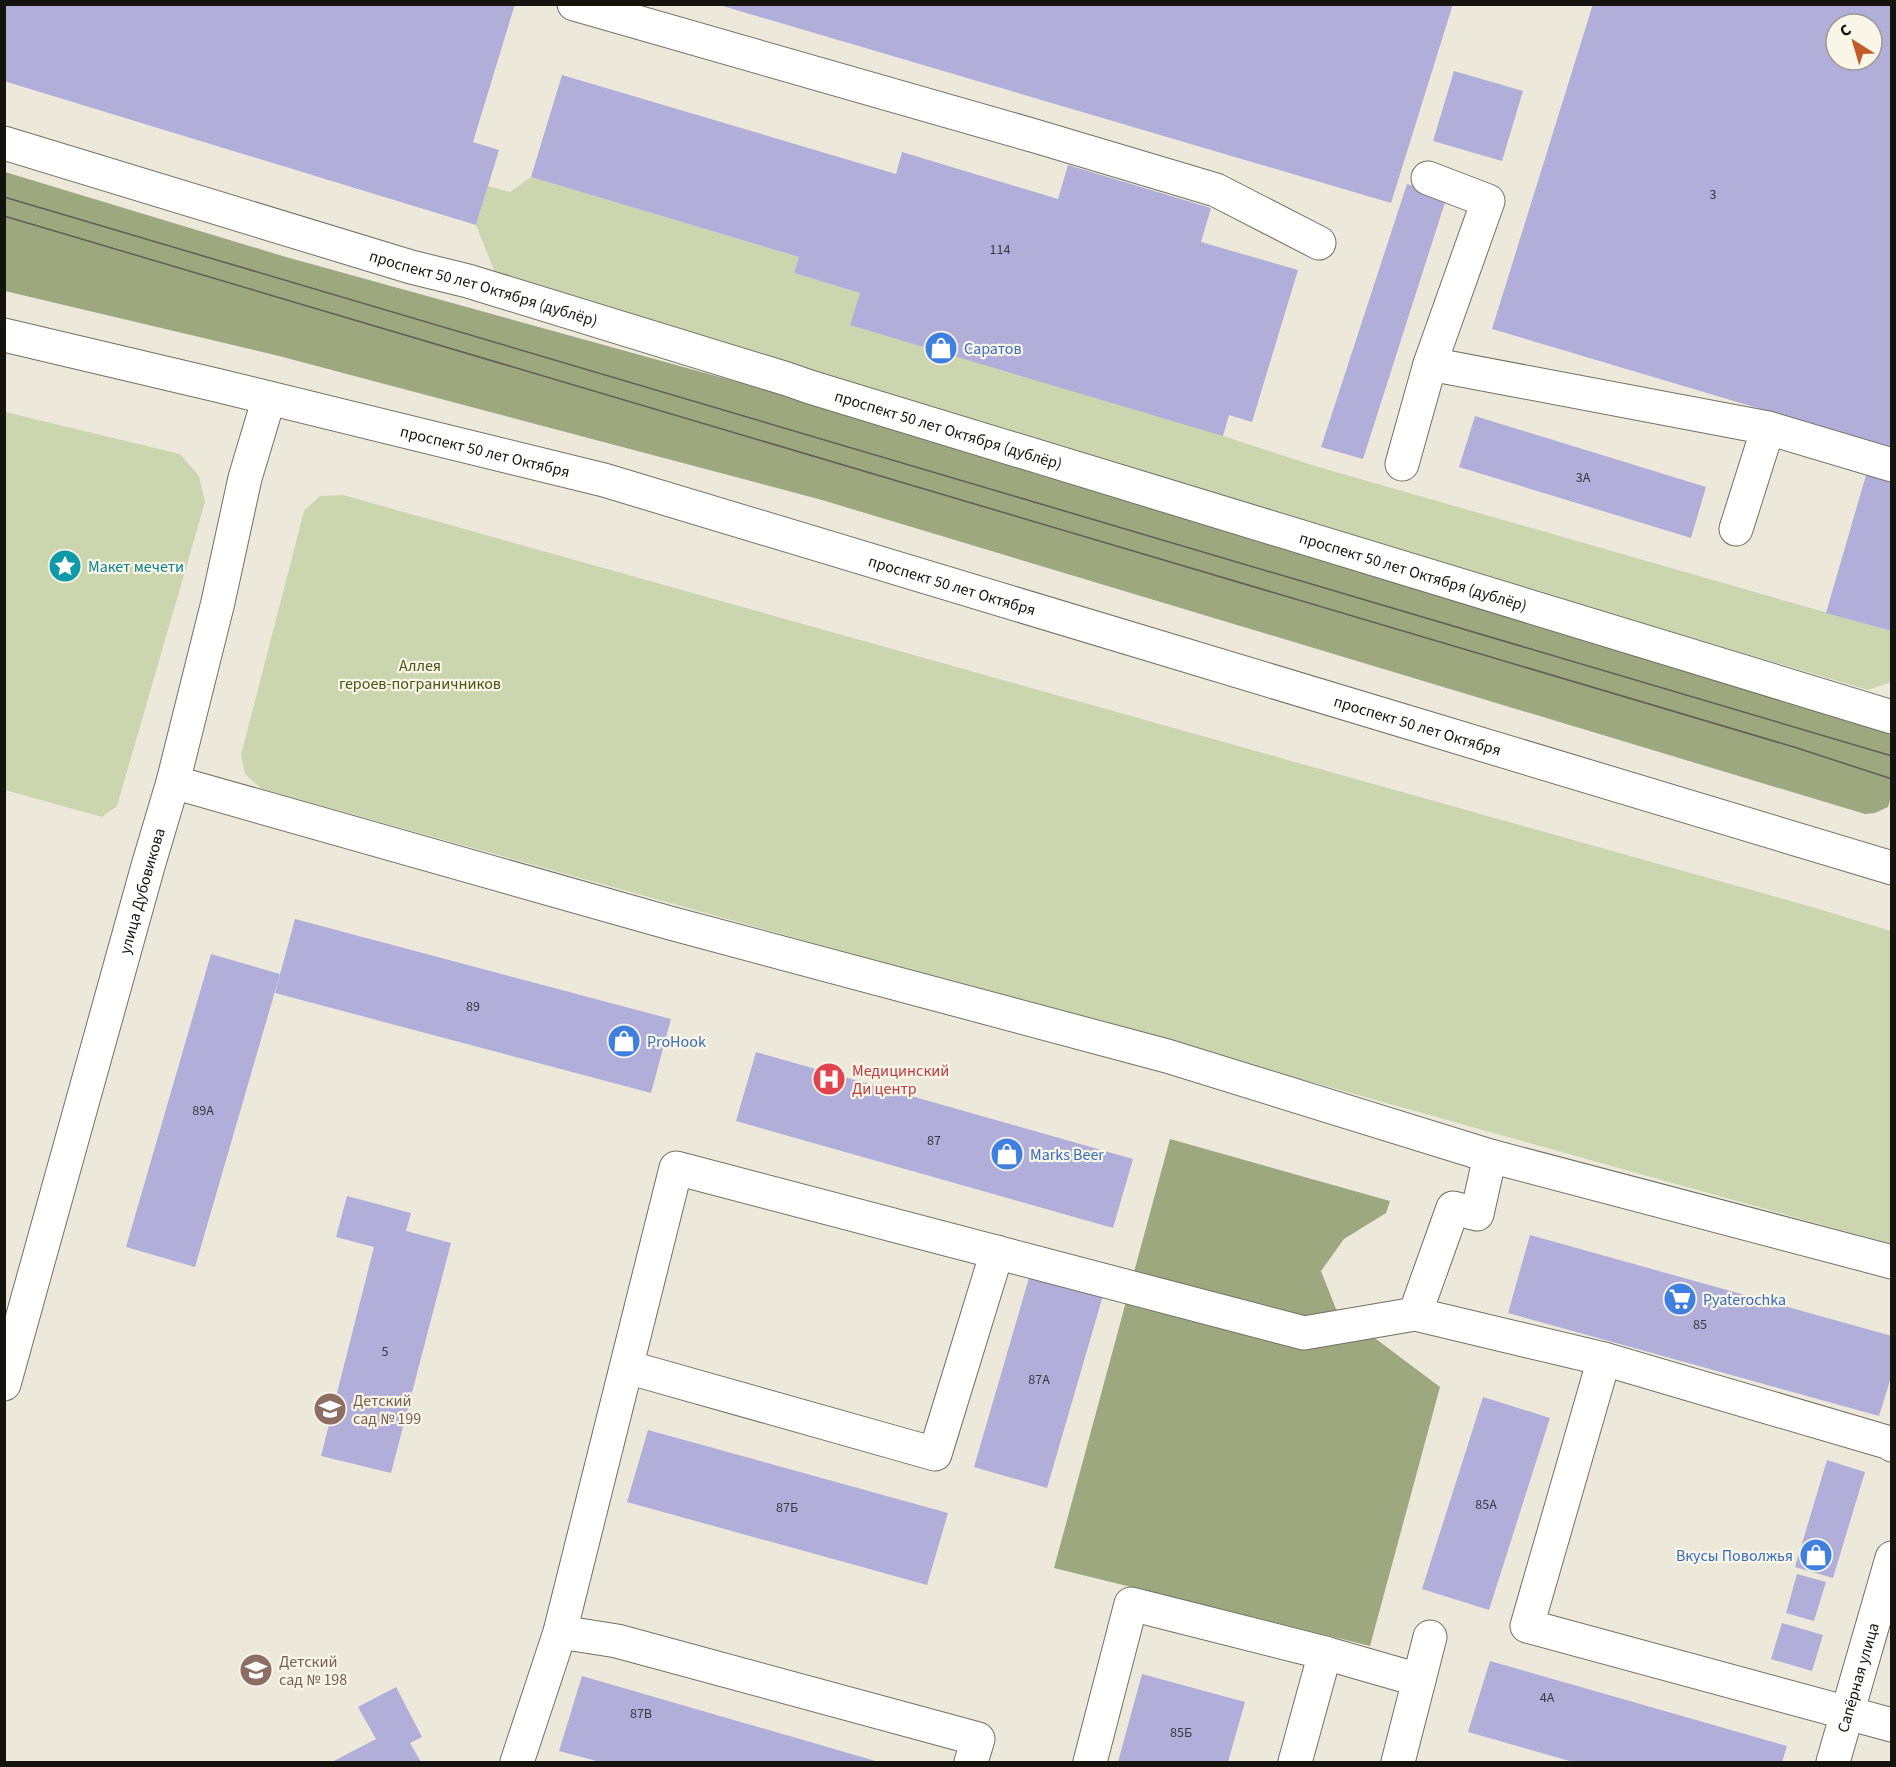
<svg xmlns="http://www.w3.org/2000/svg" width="1896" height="1767" viewBox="0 0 1896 1767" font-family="'Source Sans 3',sans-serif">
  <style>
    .green { fill: #cbd6ae }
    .forest { fill: #9da87e }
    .building { fill: #b1afda; fill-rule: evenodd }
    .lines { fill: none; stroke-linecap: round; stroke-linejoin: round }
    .minor-casing { stroke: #737063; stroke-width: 35 }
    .major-casing { stroke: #737063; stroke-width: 35 }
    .minor { stroke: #fff; stroke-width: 33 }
    .major { stroke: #fff; stroke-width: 33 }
    .tram { stroke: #605e56; stroke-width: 1.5 }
    .labels { text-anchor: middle; stroke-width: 4.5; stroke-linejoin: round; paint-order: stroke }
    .number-label { font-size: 14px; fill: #3b3a41 }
    .street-label { font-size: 16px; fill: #14130e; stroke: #f9f6e7 }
    .shop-label { font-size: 16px; fill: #366cbe; stroke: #f9f6e7; text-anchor: start }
    .culture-label { font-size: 16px; fill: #0d838f; stroke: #f9f6e7; text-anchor: start }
    .park-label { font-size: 16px; fill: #495613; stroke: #f9f6e7 }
    .health-label { font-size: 16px; fill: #be3a42; stroke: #f9f6e7; text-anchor: start }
    .education-label { font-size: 16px; fill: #785e54; stroke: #f9f6e7; text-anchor: start }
  </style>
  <rect width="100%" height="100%" fill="#ece9da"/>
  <g class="green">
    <path d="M 531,177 L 799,257 L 794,273 L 860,293 L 1223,436 L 1315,466 L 1891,631 L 1891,682 L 1868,690 L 796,372 L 498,280 L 476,225 L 488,186 L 510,192 Z"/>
    <path d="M 5,412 L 180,454 L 199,476 L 205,502 L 117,806 L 102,817 L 5,790 Z"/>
    <path d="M 343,495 L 1812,907 L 1891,931 L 1891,1244 L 262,789 L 245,774 L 241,755 L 304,511 L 320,496 Z"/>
  </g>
  <g class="forest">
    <path d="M 5,172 L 286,257 L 785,395 L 1891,730 L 1891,797 L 1888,807 L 1875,813 L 1865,814 L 822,500 L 279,356 L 5,291 Z"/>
    <path d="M 1170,1139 L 1390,1201 L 1386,1213 L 1344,1239 L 1321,1271 L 1336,1309 L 1440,1387 L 1370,1646 L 1054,1568 Z"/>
  </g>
  <g class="building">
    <path d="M 4,4 L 515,4 L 473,142 L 499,150 L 476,225 L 4,81 Z"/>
    <path d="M 716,4 L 1453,4 L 1391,203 Z"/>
    <path d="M 1593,4 L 1892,4 L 1892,448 L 1492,329 ZM 1836,24 L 1872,24 L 1872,60 L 1836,60 Z"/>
    <path d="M 1454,71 L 1523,91 L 1502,161 L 1433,141 Z"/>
    <path d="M 562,75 L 896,174 L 902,152 L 1058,199 L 1068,165 L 1211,208 L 1201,242 L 1298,270 L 1252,422 L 1229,415 L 1223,436 L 850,325 L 860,293 L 794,273 L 799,257 L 531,177 Z"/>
    <path d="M 1407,184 L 1447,196 L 1363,459 L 1321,447 Z"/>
    <path d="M 1475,416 L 1706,487 L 1691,538 L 1459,467 Z"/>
    <path d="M 1866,475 L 1892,483 L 1892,631 L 1826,613 Z"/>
    <path d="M 295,919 L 671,1019 L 651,1093 L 275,993 Z"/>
    <path d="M 211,954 L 280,974 L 195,1267 L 126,1247 Z"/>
    <path d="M 756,1052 L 1133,1159 L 1113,1228 L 736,1121 Z"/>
    <path d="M 347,1196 L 411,1213 L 406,1231 L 451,1243 L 391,1473 L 321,1456 L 374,1247 L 336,1237 Z"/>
    <path d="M 1530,1235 L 1892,1336 L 1892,1374 L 1879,1416 L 1508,1313 Z"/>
    <path d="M 1031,1271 L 1104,1292 L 1047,1488 L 974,1467 Z"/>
    <path d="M 1483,1397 L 1550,1418 L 1489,1610 L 1422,1589 Z"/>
    <path d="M 648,1430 L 948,1513 L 927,1585 L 627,1502 Z"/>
    <path d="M 1827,1460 L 1865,1472 L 1833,1578 L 1795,1567 Z"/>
    <path d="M 1797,1574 L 1826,1582 L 1814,1621 L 1786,1613 Z"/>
    <path d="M 1782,1623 L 1823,1635 L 1812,1671 L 1771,1659 Z"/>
    <path d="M 1490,1661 L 1787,1746 L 1782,1762 L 1573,1762 L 1468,1732 Z"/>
    <path d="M 1142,1674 L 1245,1702 L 1228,1762 L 1118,1762 Z"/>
    <path d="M 582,1676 L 879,1762 L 600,1762 L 559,1751 Z"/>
    <path d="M 396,1687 L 422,1737 L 410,1743 L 421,1762 L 332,1762 L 376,1739 L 358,1707 Z"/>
  </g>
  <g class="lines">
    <g class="minor-casing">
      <g id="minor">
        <path d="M 574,4 L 1035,136 L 1216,190 L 1319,243"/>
        <path id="s1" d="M 4,143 L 411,267 L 468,281 L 787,379 L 810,387 L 1892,717"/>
        <path d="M 1428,178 L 1488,201 L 1430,364"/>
        <path d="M 1402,464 L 1430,364 L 1768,428"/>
        <path d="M 1736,529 L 1768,428 L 1892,465"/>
        <path d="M 173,782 L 670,923 L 1167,1056 L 1490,1156 L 1892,1262"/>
        <path d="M 1415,1314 L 1604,1359"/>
        <path d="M 627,1367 L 935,1454 L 997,1252"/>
        <path id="s2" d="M 4,1384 L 148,866 L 173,782 L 218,602 L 245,478 L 269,398"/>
        <path d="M 1892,1445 L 1890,1443 L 1604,1359 L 1527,1626 L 1892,1725"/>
        <path d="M 560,1632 L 617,1641 L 978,1739 L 971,1762"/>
        <path d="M 517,1762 L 560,1632 L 676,1168 L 1304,1333 L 1415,1314 L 1453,1208 L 1477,1214 L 1490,1156"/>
        <path d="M 1090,1762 L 1131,1604 L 1325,1653 L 1419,1680"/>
        <path d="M 1295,1762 L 1325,1653"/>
        <path d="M 1398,1762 L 1430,1637"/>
        <path id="s3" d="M 1833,1762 L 1892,1558"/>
      </g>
    </g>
    <g class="major-casing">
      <g id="major">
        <path id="s4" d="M 4,335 L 216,385 L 604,480 L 1892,868"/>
      </g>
    </g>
    <use href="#minor" class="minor"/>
    <use href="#major" class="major"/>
    <g class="tram">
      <path d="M 4,197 L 1892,756"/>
      <path d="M 4,216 L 1794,747 L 1892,779"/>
    </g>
  </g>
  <defs>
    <g id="shop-disc" transform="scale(1.725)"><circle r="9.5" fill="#3f7fe0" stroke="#f9f6e7"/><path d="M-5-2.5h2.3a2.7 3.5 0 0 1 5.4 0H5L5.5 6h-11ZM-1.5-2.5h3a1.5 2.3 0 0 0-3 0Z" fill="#fff"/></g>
    <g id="sight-disc" transform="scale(1.725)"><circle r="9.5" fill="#0f9aa8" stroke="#f9f6e7"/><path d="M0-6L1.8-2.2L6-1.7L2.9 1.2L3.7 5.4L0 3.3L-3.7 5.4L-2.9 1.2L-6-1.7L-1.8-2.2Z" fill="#fff"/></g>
    <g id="hospital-disc" transform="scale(1.725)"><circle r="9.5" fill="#e0444e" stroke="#f9f6e7"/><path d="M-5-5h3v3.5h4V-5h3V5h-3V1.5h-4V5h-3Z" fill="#fff"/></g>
    <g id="supermarket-disc" transform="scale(1.725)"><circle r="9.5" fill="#3f7fe0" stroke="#f9f6e7"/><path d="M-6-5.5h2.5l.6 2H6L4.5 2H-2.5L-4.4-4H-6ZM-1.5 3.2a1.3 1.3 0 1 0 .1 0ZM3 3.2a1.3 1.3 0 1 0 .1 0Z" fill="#fff"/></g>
    <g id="school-disc" transform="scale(1.725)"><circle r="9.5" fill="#8d6e63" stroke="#f9f6e7"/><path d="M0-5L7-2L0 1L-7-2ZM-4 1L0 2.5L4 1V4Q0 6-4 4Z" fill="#fff"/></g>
  </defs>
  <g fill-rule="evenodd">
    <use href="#shop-disc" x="941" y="348"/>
    <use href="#sight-disc" x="65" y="566"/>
    <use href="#shop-disc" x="624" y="1041"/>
    <use href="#hospital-disc" x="829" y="1079"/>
    <use href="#shop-disc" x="1007" y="1154"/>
    <use href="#supermarket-disc" x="1680" y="1299"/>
    <use href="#school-disc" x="330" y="1409"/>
    <use href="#shop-disc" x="1816" y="1555"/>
    <use href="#school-disc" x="256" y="1670"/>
  </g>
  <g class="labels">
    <g class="number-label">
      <text x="1713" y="199">3</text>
      <text x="1000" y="254">114</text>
      <text x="1583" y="482">3А</text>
      <text x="473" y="1011">89</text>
      <text x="203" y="1115">89А</text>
      <text x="934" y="1145">87</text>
      <text x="1700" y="1329">85</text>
      <text x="385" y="1356">5</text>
      <text x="1039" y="1384">87А</text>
      <text x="1486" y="1509">85А</text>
      <text x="787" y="1512">87Б</text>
      <text x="1547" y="1702">4А</text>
      <text x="641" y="1718">87В</text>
      <text x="1181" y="1737">85Б</text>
    </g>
    <g class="street-label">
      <text dy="6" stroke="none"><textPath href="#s1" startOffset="501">проспект 50 лет Октября (дублёр)</textPath></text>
      <text dy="6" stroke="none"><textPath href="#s1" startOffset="987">проспект 50 лет Октября (дублёр)</textPath></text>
      <text dy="6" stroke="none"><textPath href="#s4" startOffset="495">проспект 50 лет Октября</textPath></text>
      <text dy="6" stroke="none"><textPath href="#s1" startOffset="1473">проспект 50 лет Октября (дублёр)</textPath></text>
      <text dy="6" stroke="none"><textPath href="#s4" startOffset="981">проспект 50 лет Октября</textPath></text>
      <text dy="6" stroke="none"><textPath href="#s4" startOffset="1467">проспект 50 лет Октября</textPath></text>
      <text dy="6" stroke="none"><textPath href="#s2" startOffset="512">улица Дубовикова</textPath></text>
      <text dy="6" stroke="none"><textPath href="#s3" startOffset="88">Сапёрная улица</textPath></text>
    </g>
    <g class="shop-label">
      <text x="964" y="354">Саратов</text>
      <text x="647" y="1047">ProHook</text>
      <text x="1030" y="1160">Marks Beer</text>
      <text x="1703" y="1305">Pyaterochka</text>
      <text x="1793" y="1561" text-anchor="end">Вкусы Поволжья</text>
    </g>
    <g class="culture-label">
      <text x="88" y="572">Макет мечети</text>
    </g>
    <g class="park-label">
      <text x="420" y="671">Аллея<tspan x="420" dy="18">героев-пограничников</tspan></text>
    </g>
    <g class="health-label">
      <text x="852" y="1076">Медицинский<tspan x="852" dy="18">Ди центр</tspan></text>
    </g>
    <g class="education-label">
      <text x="353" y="1406">Детский<tspan x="353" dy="18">сад № 199</tspan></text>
      <text x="279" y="1667">Детский<tspan x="279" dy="18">сад № 198</tspan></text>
    </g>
  </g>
  <rect width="1896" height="1767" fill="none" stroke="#14130e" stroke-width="12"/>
  <g transform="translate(1854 42) rotate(323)"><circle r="28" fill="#f9f6e7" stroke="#9d9b90" stroke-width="1.5"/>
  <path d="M0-4.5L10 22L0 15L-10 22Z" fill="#c15c29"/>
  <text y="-9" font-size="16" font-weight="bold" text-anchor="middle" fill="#14130e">С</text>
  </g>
</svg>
